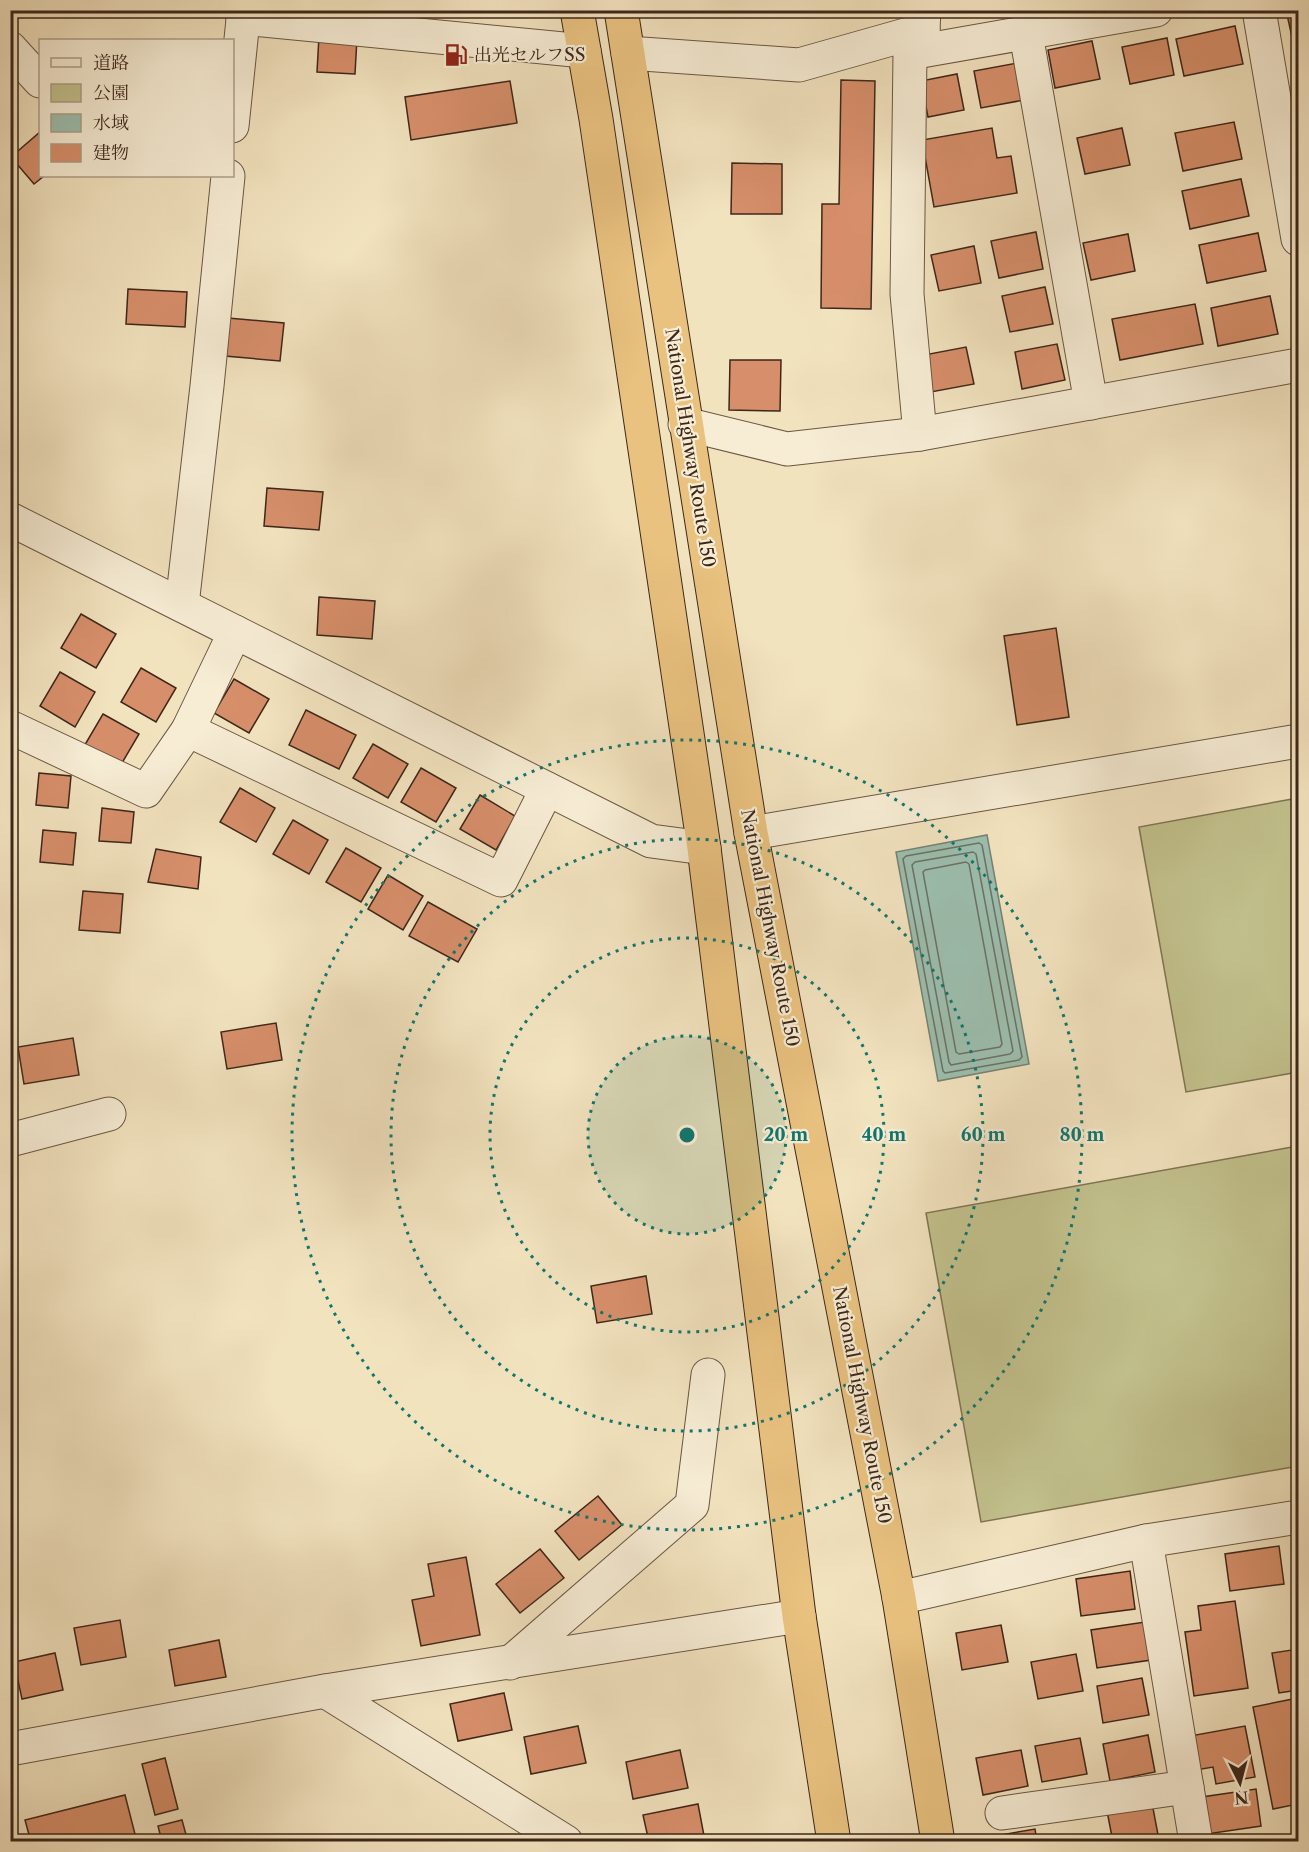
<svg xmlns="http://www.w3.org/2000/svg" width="1309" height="1852" viewBox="0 0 1309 1852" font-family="'Libre Caslon Text','Noto Serif JP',serif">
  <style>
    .green { fill: #c2c18d; stroke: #807454; stroke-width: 1.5 }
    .water { fill: #9cbeae; stroke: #768273; stroke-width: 1.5 }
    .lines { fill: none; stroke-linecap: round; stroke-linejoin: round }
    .shore { stroke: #6c7264; stroke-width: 1.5 }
    .building { fill: #d78f6b; stroke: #3d271a; stroke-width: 1.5 }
    .minor-casing { stroke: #6a5643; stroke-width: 35 }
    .highway-casing { stroke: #3d271a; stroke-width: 35 }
    .minor { stroke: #f7edd5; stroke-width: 33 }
    .highway { stroke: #e9c280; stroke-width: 33 }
    .ring { fill: none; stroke: #0f766e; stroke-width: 3; stroke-dasharray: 3 6 }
    .labels { text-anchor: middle; stroke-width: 4.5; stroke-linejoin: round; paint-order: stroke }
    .poi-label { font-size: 18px; fill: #3d271a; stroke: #f7edd5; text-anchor: start }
    .street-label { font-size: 18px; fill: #3d271a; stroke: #f7edd5 }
    .centre { fill: #0f766e; stroke: #f7edd5; stroke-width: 3 }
    .ring-label { font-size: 18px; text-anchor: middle; font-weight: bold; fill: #0f766e; stroke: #f7edd5; stroke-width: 4.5; stroke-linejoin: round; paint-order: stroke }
  </style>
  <rect width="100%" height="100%" fill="#f2e3bf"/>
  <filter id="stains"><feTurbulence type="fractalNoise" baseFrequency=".00333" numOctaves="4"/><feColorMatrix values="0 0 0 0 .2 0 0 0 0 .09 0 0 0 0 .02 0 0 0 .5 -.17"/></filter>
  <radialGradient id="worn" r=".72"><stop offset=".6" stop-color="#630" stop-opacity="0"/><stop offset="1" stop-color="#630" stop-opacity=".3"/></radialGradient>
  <g class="green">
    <path d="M 1298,798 L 1298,1072 L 1186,1092 L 1139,827 Z"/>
    <path d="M 1298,1146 L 1298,1466 L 981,1522 L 926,1213 Z"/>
  </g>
  <path class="water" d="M 987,835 L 1029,1064 L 938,1081 L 896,852 Z"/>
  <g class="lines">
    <g class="shore">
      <path d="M 979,843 L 982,845 L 1022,1057 L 1019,1060 L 945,1073 L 943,1071 L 903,859 L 906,856 Z"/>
      <path d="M 973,852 L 976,854 L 1013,1051 L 1010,1054 L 951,1065 L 949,1062 L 912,865 L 915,862 Z"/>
      <path d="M 966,862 L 969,864 L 1002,1044 L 1000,1047 L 959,1054 L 956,1052 L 923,872 L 925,870 Z"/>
    </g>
  </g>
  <g class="building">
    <path d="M 1286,10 L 1298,10 L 1298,45 L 1294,46 Z"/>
    <path d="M 1235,26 L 1243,64 L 1184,76 L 1176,39 Z"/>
    <path d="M 319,36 L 357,38 L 355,74 L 317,72 Z"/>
    <path d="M 1167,38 L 1174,75 L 1130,84 L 1122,47 Z"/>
    <path d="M 1092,41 L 1100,79 L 1055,88 L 1048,50 Z"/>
    <path d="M 1017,63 L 1024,100 L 981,108 L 974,71 Z"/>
    <path d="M 957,74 L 964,110 L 928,117 L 921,81 Z"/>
    <path d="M 841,80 L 875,81 L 871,309 L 821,308 L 822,204 L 839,204 Z"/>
    <path d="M 510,81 L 517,123 L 411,140 L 405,97 Z"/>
    <path d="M 1234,122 L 1242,159 L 1183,171 L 1175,133 Z"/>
    <path d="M 992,128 L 997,158 L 1011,156 L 1017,193 L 934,207 L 922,140 Z"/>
    <path d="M 1122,128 L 1130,165 L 1085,174 L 1077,138 Z"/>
    <path d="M 40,132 L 40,176 L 44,176 L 34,184 L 11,157 Z"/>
    <path d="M 732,163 L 782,164 L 782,214 L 731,214 Z"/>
    <path d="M 1241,179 L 1249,216 L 1190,229 L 1182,191 Z"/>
    <path d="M 1036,232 L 1043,269 L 999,278 L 991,241 Z"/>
    <path d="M 1258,233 L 1266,271 L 1207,283 L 1199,245 Z"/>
    <path d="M 1128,234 L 1135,271 L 1091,280 L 1083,243 Z"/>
    <path d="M 974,246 L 981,283 L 939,291 L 931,255 Z"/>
    <path d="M 1045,287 L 1053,324 L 1010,332 L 1002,296 Z"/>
    <path d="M 128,289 L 187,292 L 185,327 L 126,324 Z"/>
    <path d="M 1270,296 L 1278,334 L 1218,346 L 1211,308 Z"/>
    <path d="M 1195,304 L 1203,344 L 1120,360 L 1112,319 Z"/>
    <path d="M 228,318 L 284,323 L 280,361 L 225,356 Z"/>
    <path d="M 1057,344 L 1065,380 L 1022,389 L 1015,352 Z"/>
    <path d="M 966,347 L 974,384 L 931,392 L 924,355 Z"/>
    <path d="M 730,360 L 781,360 L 780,411 L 729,410 Z"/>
    <path d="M 267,488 L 323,492 L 319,530 L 264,526 Z"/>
    <path d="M 319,597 L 375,601 L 372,639 L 317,635 Z"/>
    <path d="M 81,614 L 116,634 L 96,668 L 61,648 Z"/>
    <path d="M 1056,628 L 1069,717 L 1017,725 L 1004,636 Z"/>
    <path d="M 141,668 L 176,688 L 156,722 L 121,702 Z"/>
    <path d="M 60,672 L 95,692 L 75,727 L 40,706 Z"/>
    <path d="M 234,679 L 269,699 L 249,733 L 214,713 Z"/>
    <path d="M 306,710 L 356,735 L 339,769 L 289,745 Z"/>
    <path d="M 103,714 L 139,734 L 119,768 L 83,748 Z"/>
    <path d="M 373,744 L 408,764 L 388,798 L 353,778 Z"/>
    <path d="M 421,768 L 456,788 L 436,822 L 401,802 Z"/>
    <path d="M 39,773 L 71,776 L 68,808 L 36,805 Z"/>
    <path d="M 240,788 L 275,808 L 256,842 L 220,822 Z"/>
    <path d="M 480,795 L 515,816 L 496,850 L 460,829 Z"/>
    <path d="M 102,808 L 134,812 L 131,843 L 99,841 Z"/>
    <path d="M 293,820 L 328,840 L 309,874 L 273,854 Z"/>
    <path d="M 43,830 L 76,833 L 73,865 L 40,862 Z"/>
    <path d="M 346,848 L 381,868 L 361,902 L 326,882 Z"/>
    <path d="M 156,849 L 201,857 L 198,889 L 148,882 Z"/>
    <path d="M 388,875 L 423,896 L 403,930 L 368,909 Z"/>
    <path d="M 83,891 L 123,894 L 120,933 L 79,930 Z"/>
    <path d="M 428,902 L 477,929 L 458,962 L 409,936 Z"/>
    <path d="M 276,1023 L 282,1060 L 227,1069 L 221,1032 Z"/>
    <path d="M 73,1038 L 79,1075 L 24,1084 L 18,1047 Z"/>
    <path d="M 646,1276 L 652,1314 L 597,1323 L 591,1286 Z"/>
    <path d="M 598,1496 L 622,1525 L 579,1560 L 555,1531 Z"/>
    <path d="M 1279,1546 L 1284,1584 L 1230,1591 L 1225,1554 Z"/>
    <path d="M 540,1549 L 564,1578 L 520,1613 L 496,1584 Z"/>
    <path d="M 466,1557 L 480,1635 L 421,1646 L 412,1600 L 434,1596 L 428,1564 Z"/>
    <path d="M 1130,1571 L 1135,1609 L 1081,1616 L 1076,1579 Z"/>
    <path d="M 1235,1601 L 1248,1688 L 1194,1696 L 1185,1632 L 1201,1630 L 1198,1606 Z"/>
    <path d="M 120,1620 L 126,1657 L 81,1665 L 74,1628 Z"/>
    <path d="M 1145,1622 L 1151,1660 L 1097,1668 L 1091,1630 Z"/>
    <path d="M 1001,1625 L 1008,1662 L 962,1670 L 956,1633 Z"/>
    <path d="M 219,1640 L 226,1677 L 175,1686 L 169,1650 Z"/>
    <path d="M 1298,1649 L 1298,1690 L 1279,1693 L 1272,1653 Z"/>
    <path d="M 55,1653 L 63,1690 L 22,1699 L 14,1662 Z"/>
    <path d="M 1076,1654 L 1083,1691 L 1038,1699 L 1031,1662 Z"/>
    <path d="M 1142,1678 L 1149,1715 L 1103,1723 L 1097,1686 Z"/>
    <path d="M 504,1693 L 512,1730 L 458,1741 L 450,1704 Z"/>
    <path d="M 1298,1698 L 1298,1804 L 1273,1809 L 1253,1707 Z"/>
    <path d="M 578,1726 L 586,1763 L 531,1774 L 524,1737 Z"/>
    <path d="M 1245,1726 L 1255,1777 L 1216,1784 L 1213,1767 L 1196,1770 L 1190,1736 Z"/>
    <path d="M 1148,1735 L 1155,1772 L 1110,1781 L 1103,1744 Z"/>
    <path d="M 1080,1738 L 1087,1774 L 1042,1782 L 1035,1746 Z"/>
    <path d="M 680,1750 L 688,1788 L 633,1799 L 626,1762 Z"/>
    <path d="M 1021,1750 L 1028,1786 L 983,1795 L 976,1758 Z"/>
    <path d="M 165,1758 L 178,1809 L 155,1815 L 142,1764 Z"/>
    <path d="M 1256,1789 L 1261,1826 L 1207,1834 L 1202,1797 Z"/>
    <path d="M 125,1795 L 137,1842 L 31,1842 L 25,1820 Z"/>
    <path d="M 1152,1803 L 1159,1840 L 1150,1842 L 1113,1842 L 1107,1811 Z"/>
    <path d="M 698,1804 L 705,1841 L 649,1842 L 643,1815 Z"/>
    <path d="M 182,1820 L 188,1842 L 162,1842 L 158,1826 Z"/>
    <path d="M 1035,1829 L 1037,1842 L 990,1842 L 989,1837 Z"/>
  </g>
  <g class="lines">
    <g class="minor-casing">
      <g id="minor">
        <path d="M 1259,10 L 1298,239"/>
        <path d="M 243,18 L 584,51"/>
        <path d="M 1026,34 L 1091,403"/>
        <path d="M 10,48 L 40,81"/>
        <path d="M 628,53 L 799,65 L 923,30"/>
        <path d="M 910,53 L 1156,10"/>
        <path d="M 232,126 L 244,10"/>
        <path d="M 685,424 L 787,449 L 920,434 L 1298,365"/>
        <path d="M 920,434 L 907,294 L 910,53 L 923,30 L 924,10"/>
        <path d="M 10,519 L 651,841 L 704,848"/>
        <path d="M 182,605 L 207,386 L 228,176"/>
        <path d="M 10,727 L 146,791 L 188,730 L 235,632"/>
        <path d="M 188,730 L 501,880 L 547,789"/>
        <path d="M 751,833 L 1298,741"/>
        <path d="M 10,1140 L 109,1114"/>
        <path d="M 1146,1541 L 1196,1842"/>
        <path d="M 899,1598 L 1146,1541 L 1298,1517"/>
        <path d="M 510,1663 L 692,1505 L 708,1375"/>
        <path d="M 325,1691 L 566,1842"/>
        <path d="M 10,1749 L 325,1691 L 799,1616"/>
        <path d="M 1002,1813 L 1187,1787"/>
      </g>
    </g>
    <g class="highway-casing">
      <g id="highway">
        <path d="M 577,10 L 596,119 L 704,848 L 799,1616 L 834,1842"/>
        <path d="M 621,10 L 751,833 L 899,1598 L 938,1842"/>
      </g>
    </g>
    <use href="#minor" class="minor"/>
    <use href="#highway" class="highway"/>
  </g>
  <circle cx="687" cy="1135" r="99" fill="#0f766e" fill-opacity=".12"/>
  <g class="ring">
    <circle cx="687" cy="1135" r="99"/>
    <circle cx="687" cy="1135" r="197"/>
    <circle cx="687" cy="1135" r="296"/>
    <circle cx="687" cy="1135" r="395"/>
  </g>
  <defs>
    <g id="fuel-bare" transform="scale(1.8)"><path d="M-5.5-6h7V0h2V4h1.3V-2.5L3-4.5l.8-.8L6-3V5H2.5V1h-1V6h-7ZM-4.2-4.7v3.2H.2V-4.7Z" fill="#8f2418" stroke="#f7edd5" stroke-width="2.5" paint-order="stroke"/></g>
  </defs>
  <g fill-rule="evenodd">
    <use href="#fuel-bare" x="456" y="55"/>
  </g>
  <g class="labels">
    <g class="poi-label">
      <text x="474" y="61">出光セルフSS</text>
    </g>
    <g class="street-label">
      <text transform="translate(690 448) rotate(81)" y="6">National Highway Route 150</text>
      <text transform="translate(770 928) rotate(79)" y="6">National Highway Route 150</text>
      <text transform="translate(862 1405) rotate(79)" y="6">National Highway Route 150</text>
    </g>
  </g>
  <circle cx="687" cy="1135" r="9" class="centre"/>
  <g class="ring-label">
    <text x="786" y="1141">20 m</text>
    <text x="884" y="1141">40 m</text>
    <text x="983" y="1141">60 m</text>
    <text x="1082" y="1141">80 m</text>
  </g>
  <rect width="1309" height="1852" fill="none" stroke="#f2e3bf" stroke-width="36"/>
  <rect x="12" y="12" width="1285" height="1828" fill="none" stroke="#3d271a" stroke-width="3"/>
  <rect x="18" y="18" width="1273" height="1816" fill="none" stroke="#3d271a" stroke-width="1.5"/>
  <rect x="39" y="39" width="195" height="138" fill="#f7edd5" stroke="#ad9e8a" stroke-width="1.5"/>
  <rect x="51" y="58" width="30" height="9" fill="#f7edd5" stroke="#ad9e8a" stroke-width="1.5"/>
  <text x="93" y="69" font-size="18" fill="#3d271a">道路</text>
  <rect x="51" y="84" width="30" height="18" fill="#c2c18d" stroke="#ad9e8a" stroke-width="1.5"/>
  <text x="93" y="99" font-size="18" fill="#3d271a">公園</text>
  <rect x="51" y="114" width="30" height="18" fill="#9cbeae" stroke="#ad9e8a" stroke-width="1.5"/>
  <text x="93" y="129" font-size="18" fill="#3d271a">水域</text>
  <rect x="51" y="144" width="30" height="18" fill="#d78f6b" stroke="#ad9e8a" stroke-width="1.5"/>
  <text x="93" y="159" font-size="18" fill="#3d271a">建物</text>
  <g transform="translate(1240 1783) rotate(174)" stroke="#f7edd5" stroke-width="4.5" paint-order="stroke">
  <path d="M0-4.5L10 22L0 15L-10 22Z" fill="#3d271a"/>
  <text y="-9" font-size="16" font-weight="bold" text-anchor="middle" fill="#3d271a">N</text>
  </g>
  <rect width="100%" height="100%" filter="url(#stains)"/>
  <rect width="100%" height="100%" fill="url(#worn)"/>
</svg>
